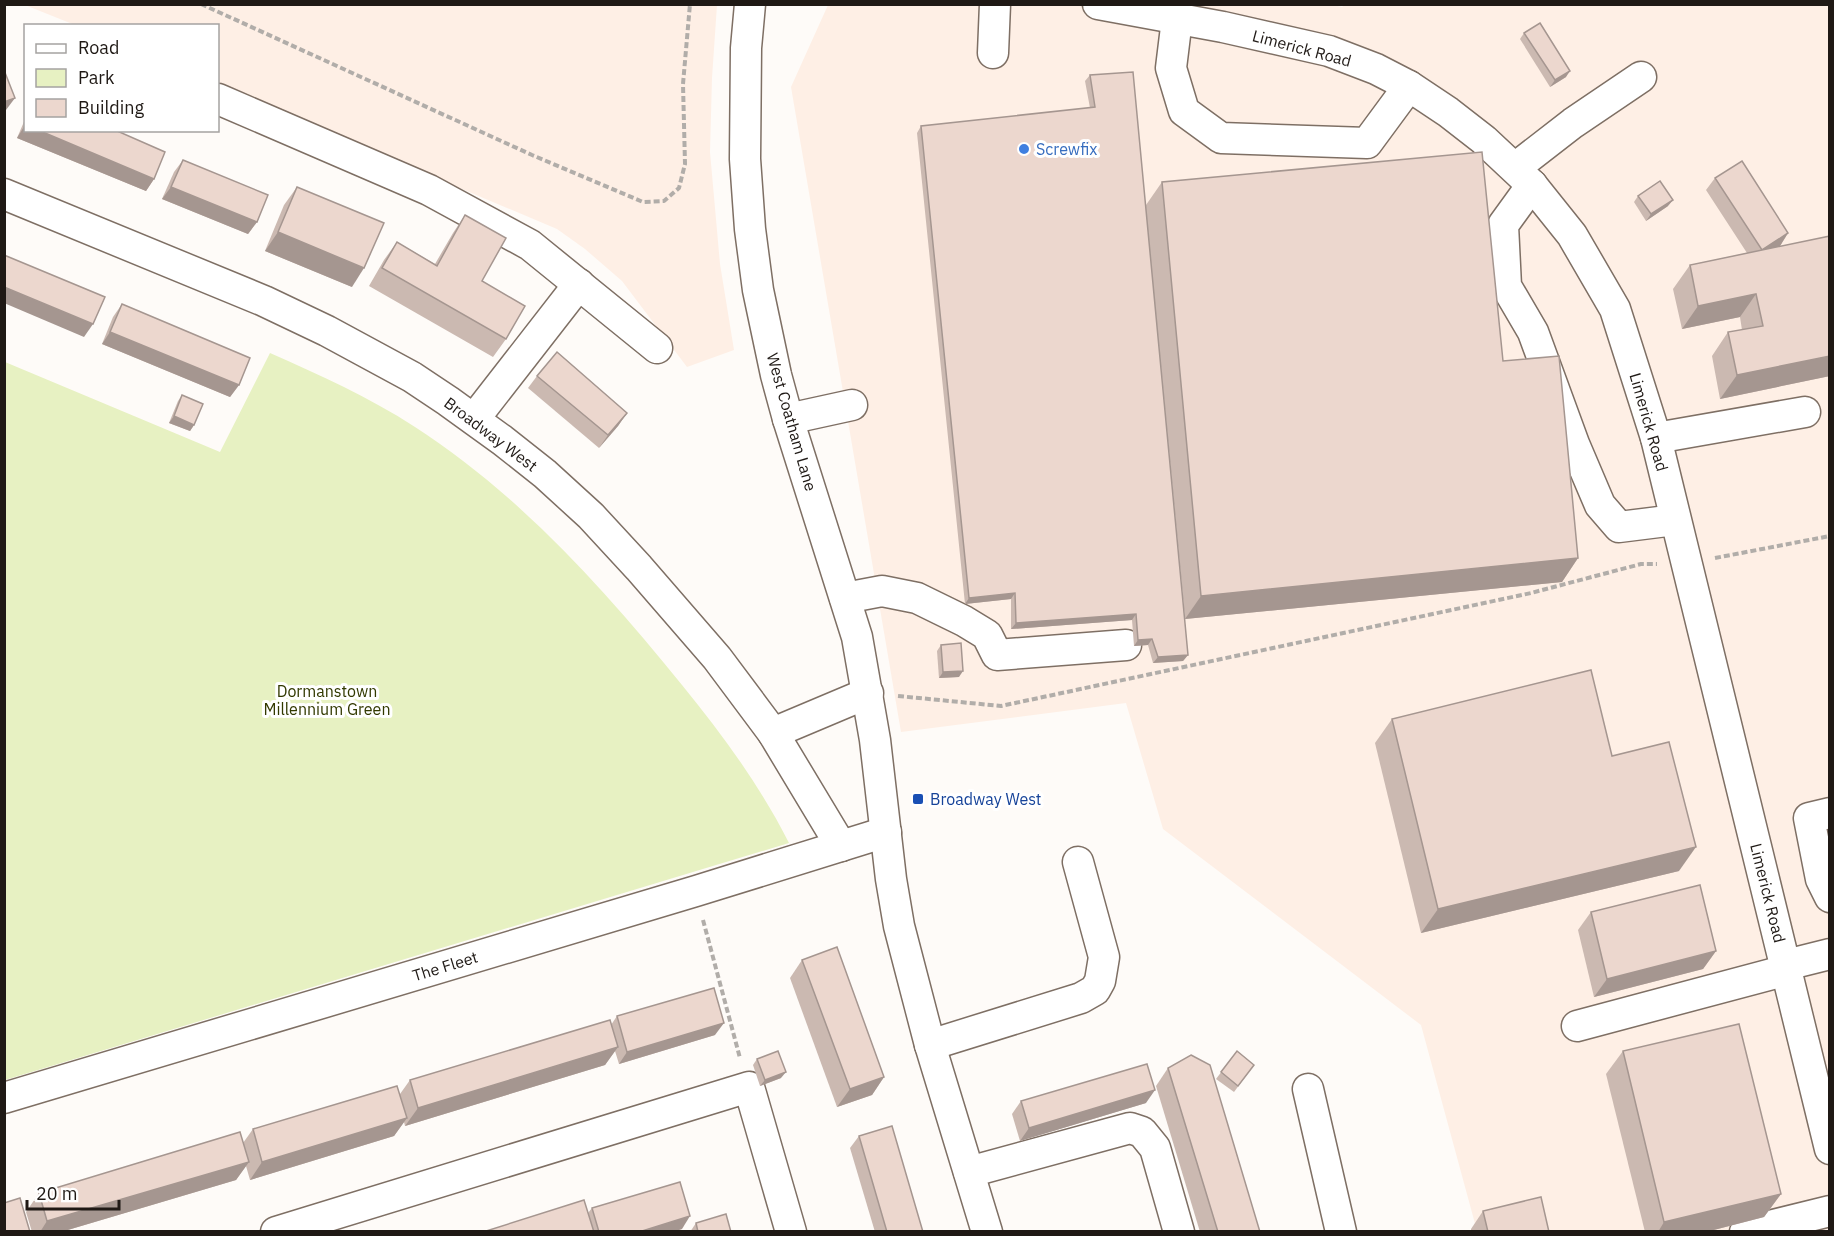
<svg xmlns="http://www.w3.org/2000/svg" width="1834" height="1236" viewBox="0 0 1834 1236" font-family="'IBM Plex Sans',sans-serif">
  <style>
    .built { fill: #feefe5 }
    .green { fill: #e7f1c2 }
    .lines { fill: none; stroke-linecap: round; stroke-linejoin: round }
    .minor-casing { stroke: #7e6f64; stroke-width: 33 }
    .path { stroke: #b1ada9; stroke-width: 4; stroke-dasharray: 6 3; stroke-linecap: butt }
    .minor { stroke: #fff; stroke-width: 30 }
    .wall { fill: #cbb9b1 }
    .shaded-wall { fill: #a59690 }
    .building { fill: #ecd7ce; stroke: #a59690; stroke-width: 1.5 }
    .shop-dot { fill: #3f7fe0; stroke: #fff; stroke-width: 2 }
    .transit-dot { fill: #1a4fb4; stroke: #fff; stroke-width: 2 }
    .labels { text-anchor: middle; stroke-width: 6; stroke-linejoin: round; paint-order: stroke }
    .street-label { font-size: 16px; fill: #1f1915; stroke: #fff }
    .shop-label { font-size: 16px; fill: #366cbe; stroke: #fff; text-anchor: start }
    .park-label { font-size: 16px; fill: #323900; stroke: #fff }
    .transit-label { font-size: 16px; fill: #164399; stroke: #fff; text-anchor: start }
  </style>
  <rect width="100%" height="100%" fill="#fefbf8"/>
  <g class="built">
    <path d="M 1329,4 L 1342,7 L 1346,4 L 1829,5 L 1829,1231 L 1477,1231 L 1421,1025 L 1163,829 L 1126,703 L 901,732 L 791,87 L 828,5 Z"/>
    <path d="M 25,5 L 717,5 L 712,78 L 710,152 L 720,264 L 734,350 L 687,367 L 622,281 L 585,249 L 557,229 L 218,86 L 218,26 L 75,25 Z"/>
  </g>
  <path class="green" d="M 270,353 C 320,375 369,397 415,427 C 519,494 605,590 682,685 C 722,734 761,787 789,843 L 5,1080 L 5,362 L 220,452 Z"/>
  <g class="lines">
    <g class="minor-casing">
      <g id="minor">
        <path d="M 750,4 L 746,48 L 745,159 L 750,229 L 758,290 L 776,375 L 788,419 L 857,637 L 875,740 L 891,879 L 899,926 L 930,1045 L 987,1232"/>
        <path d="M 1098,4 L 1223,27 L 1329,51 L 1376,69 L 1409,86 L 1448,112 L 1484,140 L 1532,185 L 1572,235 L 1615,309 L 1656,438 L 1830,1149"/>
        <path d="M 1177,19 L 1171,68 L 1184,111 L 1221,138 L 1367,143 L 1409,86"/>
        <path d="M 993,53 L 995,4"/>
        <path d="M 218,99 L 429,190 L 530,245 L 657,348"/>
        <path d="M 1515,168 L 1573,123 L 1641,77"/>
        <path d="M 1532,185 L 1503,225 L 1506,286 L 1533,332 L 1574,444 L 1600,505 L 1619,527 L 1675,520"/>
        <path d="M 4,194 L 264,301 L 327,331 L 412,377 L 448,401 L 502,440 L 545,474 L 591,516 L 639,568 L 717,658 L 773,733 L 841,846"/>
        <path d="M 474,419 L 579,284"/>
        <path d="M 788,419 L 852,405"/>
        <path d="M 1656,438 L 1805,412"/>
        <path d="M 845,598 L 882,591 L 917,598 L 964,621 L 987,635 L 997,655 L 1126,645"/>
        <path d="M 773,733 L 868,693"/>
        <path d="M 1830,813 L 1809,818 L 1821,879 L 1830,897"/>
        <path d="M 1786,965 L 1830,954"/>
        <path d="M 1577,1026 L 1787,970"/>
        <path d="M 930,1045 L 1081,998 L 1095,990 L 1100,981 L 1104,957 L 1078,862"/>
        <path d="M 1308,1089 L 1341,1232"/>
        <path d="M 4,1098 L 696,891 L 886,832"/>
        <path d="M 969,1172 L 1130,1128 L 1142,1132 L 1155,1148 L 1179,1232"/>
        <path d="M 276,1232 L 749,1087 L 791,1232"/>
        <path d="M 1745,1232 L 1830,1211"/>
      </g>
    </g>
    <g class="path">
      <path d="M 201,4 L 532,155 L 643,202 L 664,201 L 679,188 L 685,164 L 683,84 L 690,4"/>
      <path d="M 1715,558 L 1830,536"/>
      <path d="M 898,696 L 1001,706 L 1531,593 L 1641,564 L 1657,564"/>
      <path d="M 703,920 L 740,1058"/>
    </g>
    <use href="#minor" class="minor"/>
  </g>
  <g class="wall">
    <path d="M 1524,33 L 1566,77 L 1550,87 L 1520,39 Z"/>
    <path d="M 1090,75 L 1146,205 L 1162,182 L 1503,361 L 1578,558 L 1562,582 L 1185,619 L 1153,282 L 1188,655 L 1183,661 L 1153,663 L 1148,645 L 1134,646 L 1132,620 L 1011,629 L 1011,599 L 965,604 L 917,133 L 921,126 L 1090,108 L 1085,81 Z"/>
    <path d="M 26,117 L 26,130 L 154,179 L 146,191 L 17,138 Z"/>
    <path d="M 183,160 L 257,222 L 248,234 L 162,199 L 174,172 Z"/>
    <path d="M 1715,178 L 1788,233 L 1780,246 L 1778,247 L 1830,236 L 1830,376 L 1720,399 L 1712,356 L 1728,332 L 1742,330 L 1740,317 L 1682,329 L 1673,289 L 1690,265 L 1747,253 L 1706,190 Z"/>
    <path d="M 297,187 L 352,287 L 265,251 L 284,205 Z"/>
    <path d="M 1638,196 L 1668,206 L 1646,221 L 1634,202 Z"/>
    <path d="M 465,215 L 482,281 L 506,339 L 493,357 L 369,286 L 384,260 L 397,242 L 435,264 L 453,233 Z"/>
    <path d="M 122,304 L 239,385 L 230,397 L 102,344 L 113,317 Z"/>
    <path d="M 537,376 L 627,413 L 618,426 L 599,448 L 528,388 Z"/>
    <path d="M 182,395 L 194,425 L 190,431 L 169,423 L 178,401 Z"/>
    <path d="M 941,645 L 959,677 L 939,678 L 937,651 Z"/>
    <path d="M 1392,719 L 1612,756 L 1679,871 L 1421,933 L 1375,743 Z"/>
    <path d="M 1591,912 L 1716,951 L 1703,969 L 1594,997 L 1578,930 Z"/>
    <path d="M 802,960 L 884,1077 L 872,1095 L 837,1107 L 790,978 Z"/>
    <path d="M 617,1016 L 715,1035 L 619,1064 L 615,1051 L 605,1065 L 405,1126 L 404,1122 L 394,1136 L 250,1180 L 246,1166 L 236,1180 L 61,1232 L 32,1232 L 26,1212 L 39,1193 L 243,1143 L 253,1129 L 400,1094 L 410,1080 L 611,1025 Z"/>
    <path d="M 1237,1051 L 1254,1065 L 1234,1092 L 1216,1079 Z"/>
    <path d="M 1623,1051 L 1781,1194 L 1764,1217 L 1706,1232 L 1645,1232 L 1606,1074 Z"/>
    <path d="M 757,1059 L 781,1078 L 760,1086 L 753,1065 Z"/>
    <path d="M 1168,1068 L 1260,1232 L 1200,1232 L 1156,1086 Z"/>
    <path d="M 1021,1101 L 1146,1103 L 1020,1141 L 1012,1114 Z"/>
    <path d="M 859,1136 L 923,1232 L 875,1232 L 850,1148 Z"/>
    <path d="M 592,1208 L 682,1229 L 672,1232 L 483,1232 L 588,1213 Z"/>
    <path d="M 1483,1211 L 1549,1232 L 1471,1232 L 1471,1229 Z"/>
    <path d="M 696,1223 L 731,1232 L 690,1232 Z"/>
  </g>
  <g class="shaded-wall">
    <path d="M 1570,71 L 1566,77 L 1550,87 L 1555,80 Z"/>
    <path d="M 15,98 L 6,110 L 4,111 L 4,102 Z"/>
    <path d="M 25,125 L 26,130 L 38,130 L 154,179 L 146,191 L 17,138 Z"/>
    <path d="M 171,187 L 257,222 L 248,234 L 162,199 Z"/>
    <path d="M 1673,200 L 1668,206 L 1646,221 L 1651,214 Z"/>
    <path d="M 278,232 L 364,268 L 352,287 L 265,251 Z"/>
    <path d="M 1788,233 L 1780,246 L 1753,263 L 1762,250 Z"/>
    <path d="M 4,287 L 93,324 L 84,337 L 4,303 Z"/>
    <path d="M 1756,294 L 1740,317 L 1682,329 L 1698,306 Z"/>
    <path d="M 110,332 L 239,385 L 230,397 L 102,344 Z"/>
    <path d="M 1830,356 L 1830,376 L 1720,399 L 1737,375 Z"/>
    <path d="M 627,413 L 618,426 L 599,448 L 608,435 Z"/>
    <path d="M 174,416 L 194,425 L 190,431 L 169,423 Z"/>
    <path d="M 1578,558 L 1562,582 L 1185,619 L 1201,596 Z"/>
    <path d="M 1015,593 L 1011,599 L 965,604 L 969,598 Z"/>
    <path d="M 1136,614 L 1132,620 L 1011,629 L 1016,623 Z"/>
    <path d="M 1152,639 L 1148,645 L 1134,646 L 1138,640 Z"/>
    <path d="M 1188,655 L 1183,661 L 1153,663 L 1158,657 Z"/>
    <path d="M 963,671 L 959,677 L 939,678 L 943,672 Z"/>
    <path d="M 1696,847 L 1679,871 L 1421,933 L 1438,909 Z"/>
    <path d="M 1716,951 L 1703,969 L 1594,997 L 1607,979 Z"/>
    <path d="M 724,1023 L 715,1035 L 619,1064 L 627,1052 Z"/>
    <path d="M 618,1047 L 605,1065 L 405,1126 L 418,1108 Z"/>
    <path d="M 786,1072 L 781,1078 L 760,1086 L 765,1080 Z"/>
    <path d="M 884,1077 L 872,1095 L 837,1107 L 850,1089 Z"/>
    <path d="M 1155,1090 L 1146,1103 L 1020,1141 L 1029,1128 Z"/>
    <path d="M 407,1118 L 394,1136 L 250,1180 L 262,1162 Z"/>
    <path d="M 249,1162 L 236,1180 L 61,1232 L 40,1232 L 47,1221 Z"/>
    <path d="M 1781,1194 L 1764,1217 L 1706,1232 L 1658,1232 L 1664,1222 Z"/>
    <path d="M 690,1216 L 682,1229 L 672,1232 L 639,1232 Z"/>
  </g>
  <g class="building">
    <path d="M 1540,23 L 1570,71 L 1555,80 L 1524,33 Z"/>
    <path d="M 4,70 L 15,98 L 4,102 Z"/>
    <path d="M 1133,72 L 1188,655 L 1158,657 L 1152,639 L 1138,640 L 1136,614 L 1016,623 L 1015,593 L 969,598 L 921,126 L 1095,107 L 1090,75 Z"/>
    <path d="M 38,130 L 115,130 L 165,152 L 154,179 Z"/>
    <path d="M 1482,152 L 1503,361 L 1559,356 L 1578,558 L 1201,596 L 1162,182 Z"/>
    <path d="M 183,160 L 268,195 L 257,222 L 171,187 Z"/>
    <path d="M 1742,161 L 1788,233 L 1762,250 L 1715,178 Z"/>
    <path d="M 1660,181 L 1673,200 L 1651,214 L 1638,196 Z"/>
    <path d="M 297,187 L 384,223 L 364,268 L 278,232 Z"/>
    <path d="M 465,215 L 506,238 L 482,281 L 525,306 L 506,339 L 382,268 L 397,242 L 437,266 Z"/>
    <path d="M 1830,236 L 1830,356 L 1737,375 L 1728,332 L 1763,326 L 1756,294 L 1698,306 L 1690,265 Z"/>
    <path d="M 4,255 L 105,297 L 93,324 L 4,287 Z"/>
    <path d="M 122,304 L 250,358 L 239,385 L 110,332 Z"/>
    <path d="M 557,352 L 627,413 L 608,435 L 537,376 Z"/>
    <path d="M 182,395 L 203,404 L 194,425 L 174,416 Z"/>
    <path d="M 961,643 L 963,671 L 943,672 L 941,645 Z"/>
    <path d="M 1591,670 L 1612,756 L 1669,742 L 1696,847 L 1438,909 L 1392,719 Z"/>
    <path d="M 1700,885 L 1716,951 L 1607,979 L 1591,912 Z"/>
    <path d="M 837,947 L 884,1077 L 850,1089 L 802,960 Z"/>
    <path d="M 714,988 L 724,1023 L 627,1052 L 617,1016 Z"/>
    <path d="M 610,1020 L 618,1047 L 418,1108 L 410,1080 Z"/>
    <path d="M 1739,1024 L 1781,1194 L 1664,1222 L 1623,1051 Z"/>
    <path d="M 778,1051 L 786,1072 L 765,1080 L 757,1059 Z"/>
    <path d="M 1237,1051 L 1254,1065 L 1238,1086 L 1221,1072 Z"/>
    <path d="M 1191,1055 L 1210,1065 L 1260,1232 L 1218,1232 L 1168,1068 Z"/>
    <path d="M 1147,1064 L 1155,1090 L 1029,1128 L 1021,1101 Z"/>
    <path d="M 397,1086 L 407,1118 L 262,1162 L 253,1129 Z"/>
    <path d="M 892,1126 L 923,1232 L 887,1232 L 859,1136 Z"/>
    <path d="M 240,1132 L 249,1162 L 47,1221 L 39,1193 Z"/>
    <path d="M 680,1182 L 690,1216 L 639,1232 L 599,1232 L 592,1208 Z"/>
    <path d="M 1541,1197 L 1549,1232 L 1488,1232 L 1483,1211 Z"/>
    <path d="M 20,1198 L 30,1232 L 4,1232 L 4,1203 Z"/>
    <path d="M 584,1200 L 594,1232 L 483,1232 Z"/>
    <path d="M 726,1214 L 731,1232 L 698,1232 L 696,1223 Z"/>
  </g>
  <circle class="shop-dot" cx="1024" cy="149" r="6"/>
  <rect class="transit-dot" x="912" y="793" width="12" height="12" rx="3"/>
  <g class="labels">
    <g class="street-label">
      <text transform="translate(1302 48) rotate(15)" y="6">Limerick Road</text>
      <text transform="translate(792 422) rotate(74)" y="6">West Coatham Lane</text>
      <text transform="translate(1649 422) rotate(74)" y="6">Limerick Road</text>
      <text transform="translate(491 434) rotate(37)" y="6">Broadway West</text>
      <text transform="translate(1768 893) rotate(76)" y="6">Limerick Road</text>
      <text transform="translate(445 966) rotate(-17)" y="6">The Fleet</text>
    </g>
    <g class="shop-label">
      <text x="1036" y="155">Screwfix</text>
    </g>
    <g class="park-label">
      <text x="327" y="697">Dormanstown<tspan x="327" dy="18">Millennium Green</tspan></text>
    </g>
    <g class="transit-label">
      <text x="930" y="805">Broadway West</text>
    </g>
  </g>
  <rect width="1834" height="1236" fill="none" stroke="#1f1915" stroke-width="12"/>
  <rect x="24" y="24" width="195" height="108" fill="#ffffff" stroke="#a5a3a1" stroke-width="1.5"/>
  <rect x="36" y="44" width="30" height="9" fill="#ffffff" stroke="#a5a3a1" stroke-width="1.5"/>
  <text x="78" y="54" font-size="18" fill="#1f1915">Road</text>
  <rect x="36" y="69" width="30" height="18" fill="#e7f1c2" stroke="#a5a3a1" stroke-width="1.5"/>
  <text x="78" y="84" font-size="18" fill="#1f1915">Park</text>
  <rect x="36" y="99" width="30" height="18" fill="#ecd7ce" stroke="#a5a3a1" stroke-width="1.5"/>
  <text x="78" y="114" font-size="18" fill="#1f1915">Building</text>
  <path d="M27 1200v9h92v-9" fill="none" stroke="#1f1915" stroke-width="3"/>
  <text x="36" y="1200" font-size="18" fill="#1f1915" stroke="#ffffff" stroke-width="4.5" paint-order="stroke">20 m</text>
</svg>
